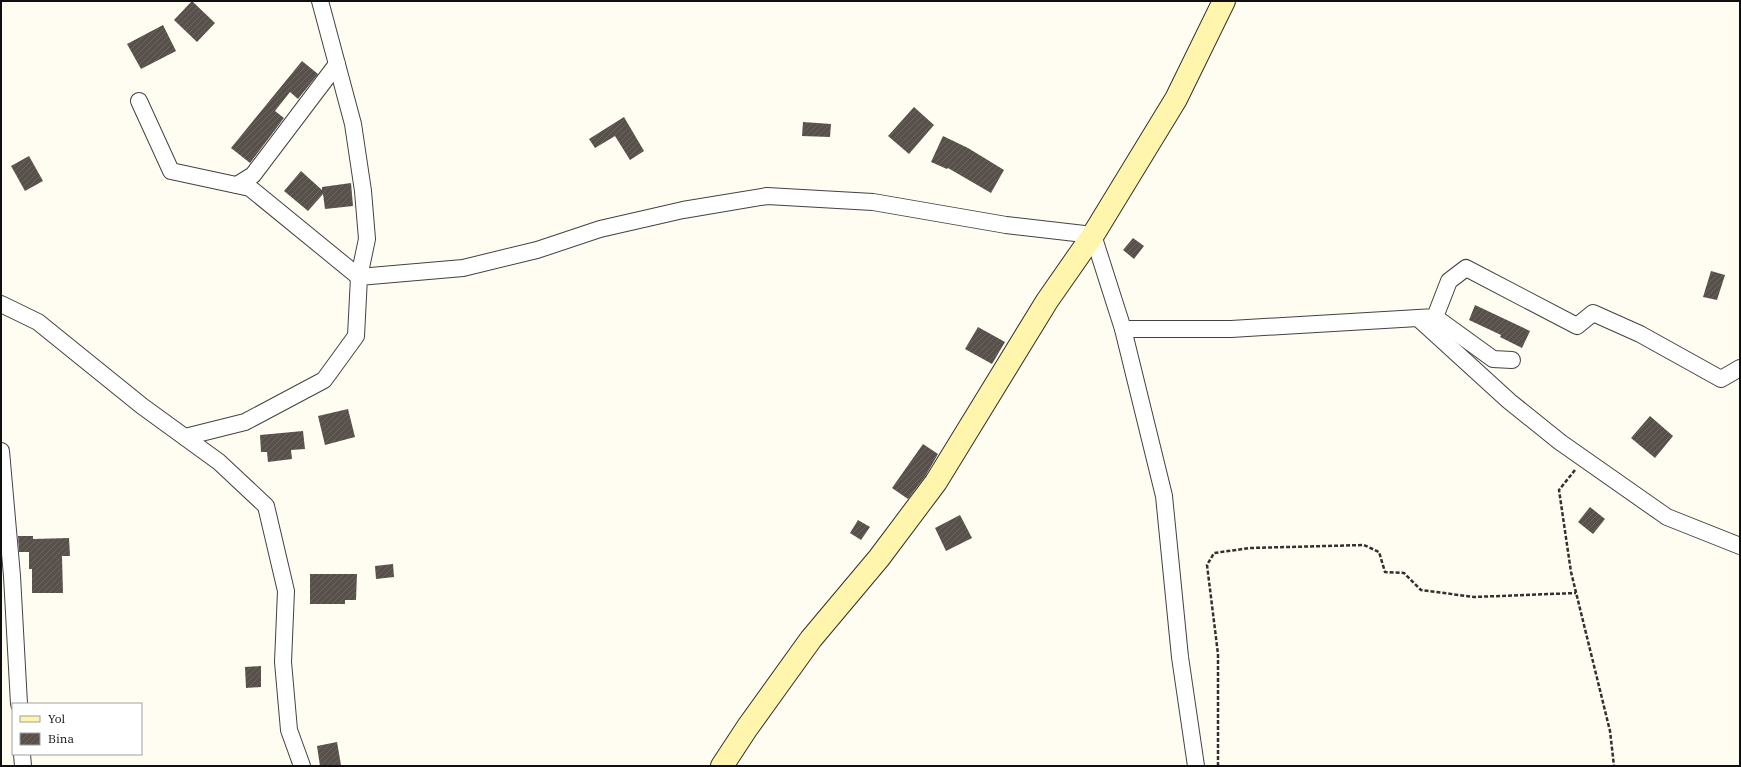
<svg xmlns="http://www.w3.org/2000/svg" width="1741" height="767" viewBox="0 0 1741 767" font-family="'IBM Plex Serif',serif">
  <style>
    .building { fill: url(#building-hatch) }
    .lines { fill: none; stroke-linecap: round; stroke-linejoin: round }
    .street-casing { stroke: #424242; stroke-width: 18 }
    .secondary-casing { stroke: #313131; stroke-width: 24 }
    .path { stroke: #313131; stroke-width: 2.5; stroke-dasharray: 4 2; stroke-linecap: butt }
    .street { stroke: #fff; stroke-width: 16 }
    .secondary { stroke: #fff5ac; stroke-width: 22 }
  </style>
  <defs>
    <pattern id="building-hatch" width="6" height="6" patternUnits="userSpaceOnUse"><rect width="6" height="6" fill="#58504b"/><path d="M-1 1l2-2M0 6l6-6M5 7l2-2" fill="none" stroke="#6b6561"/></pattern>
  </defs>
  <rect width="100%" height="100%" fill="#fffcf1"/>
  <g class="building">
    <path d="M 192,1 L 215,23 L 197,42 L 174,20 Z"/>
    <path d="M 163,25 L 176,51 L 141,69 L 127,44 Z"/>
    <path d="M 302,61 L 318,74 L 298,99 L 290,92 L 275,111 L 284,118 L 250,163 L 231,148 Z"/>
    <path d="M 914,107 L 934,125 L 909,154 L 888,136 Z"/>
    <path d="M 624,117 L 644,151 L 630,160 L 615,136 L 595,148 L 589,139 Z"/>
    <path d="M 803,122 L 831,124 L 830,137 L 802,136 Z"/>
    <path d="M 943,136 L 968,148 L 1004,170 L 991,193 L 948,168 L 947,169 L 931,162 Z"/>
    <path d="M 29,156 L 43,181 L 25,191 L 11,166 Z"/>
    <path d="M 301,171 L 322,190 L 322,187 L 351,183 L 353,206 L 325,209 L 323,194 L 308,211 L 284,191 Z"/>
    <path d="M 1133,238 L 1144,246 L 1134,259 L 1123,250 Z"/>
    <path d="M 1711,271 L 1725,275 L 1717,300 L 1703,297 Z"/>
    <path d="M 1475,305 L 1530,331 L 1522,348 L 1500,337 L 1501,335 L 1469,320 Z"/>
    <path d="M 978,327 L 1005,342 L 992,364 L 965,349 Z"/>
    <path d="M 348,409 L 355,437 L 325,445 L 318,416 Z"/>
    <path d="M 1650,416 L 1673,436 L 1655,458 L 1631,438 Z"/>
    <path d="M 303,431 L 305,449 L 291,450 L 292,459 L 268,462 L 267,452 L 261,452 L 260,435 Z"/>
    <path d="M 923,444 L 938,454 L 926,475 L 908,499 L 892,488 Z"/>
    <path d="M 1590,507 L 1605,519 L 1593,534 L 1578,522 Z"/>
    <path d="M 960,515 L 972,538 L 946,551 L 935,528 Z"/>
    <path d="M 858,520 L 870,527 L 861,540 L 850,533 Z"/>
    <path d="M 18,536 L 33,536 L 33,539 L 69,538 L 70,556 L 62,556 L 63,593 L 32,593 L 32,569 L 29,569 L 29,552 L 19,552 Z"/>
    <path d="M 393,564 L 394,577 L 376,579 L 375,566 Z"/>
    <path d="M 310,574 L 357,574 L 356,600 L 345,600 L 345,604 L 310,604 Z"/>
    <path d="M 261,666 L 261,687 L 246,688 L 245,667 Z"/>
    <path d="M 337,742 L 341,765 L 320,766 L 317,746 Z"/>
  </g>
  <g class="lines">
    <g class="street-casing">
      <g id="street">
        <path d="M 139,101 L 171,171 L 250,188 L 359,277 L 367,239 L 363,191 L 353,124 L 320,1"/>
        <path d="M 237,185 L 253,175 L 337,64"/>
        <path d="M 1,304 L 38,322 L 142,406 L 219,462 L 266,506 L 286,591 L 283,662 L 289,730 L 302,766"/>
        <path d="M 1435,317 L 1493,359 L 1512,360"/>
        <path d="M 1418,318 L 1509,401 L 1560,442 L 1667,517 L 1740,546"/>
        <path d="M 1123,329 L 1231,329 L 1435,317 L 1449,281 L 1466,268 L 1577,326 L 1593,313 L 1640,334 L 1721,379 L 1740,368"/>
        <path d="M 185,437 L 245,422 L 324,380 L 356,336 L 359,277 L 463,268 L 537,250 L 600,229 L 683,210 L 767,196 L 873,202 L 1006,225 L 1093,235 L 1123,329 L 1164,496 L 1180,657 L 1196,766"/>
        <path d="M 1,451 L 12,576 L 19,704"/>
        <path d="M 22,754 L 23,766"/>
      </g>
    </g>
    <g class="secondary-casing">
      <path id="secondary" d="M 722,766 L 747,728 L 811,639 L 879,558 L 936,482 L 1047,301 L 1093,235 L 1176,99 L 1224,1"/>
    </g>
    <g class="path">
      <path d="M 1575,470 L 1559,490 L 1571,572 L 1610,731 L 1614,766"/>
      <path d="M 1218,766 L 1218,654 L 1207,565 L 1214,553 L 1250,548 L 1364,545 L 1379,552 L 1385,572 L 1404,573 L 1421,590 L 1474,597 L 1576,593"/>
    </g>
    <use href="#street" class="street"/>
    <use href="#secondary" class="secondary"/>
  </g>
  <rect width="1741" height="767" fill="none" stroke="#0f0f0f" stroke-width="4"/>
  <rect x="12" y="703" width="130" height="52" fill="#ffffff" stroke="#9f9f9f"/>
  <rect x="20" y="716" width="20" height="6" fill="#fff5ac" stroke="#9f9f9f"/>
  <text x="48" y="723" font-size="12" fill="#0f0f0f">Yol</text>
  <rect x="20" y="733" width="20" height="12" fill="url(#building-hatch)" stroke="#9f9f9f"/>
  <text x="48" y="743" font-size="12" fill="#0f0f0f">Bina</text>
</svg>
